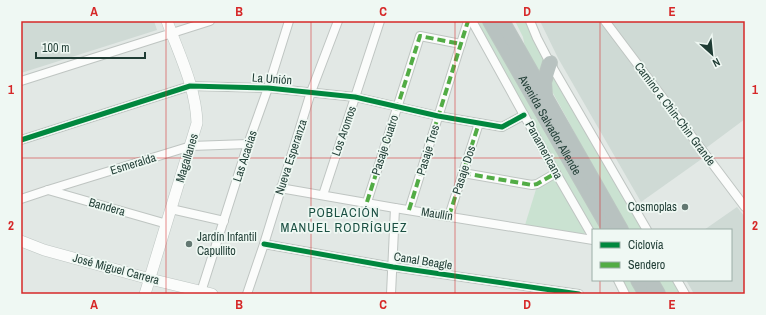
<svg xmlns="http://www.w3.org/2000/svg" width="766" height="315" viewBox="0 0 766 315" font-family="'Archivo Narrow',sans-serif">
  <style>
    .built { fill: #cfdad5 }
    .green { fill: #cae2d1 }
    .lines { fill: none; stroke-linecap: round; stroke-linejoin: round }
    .street-casing { stroke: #bfc5c2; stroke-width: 10 }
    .secondary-casing { stroke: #bec6c3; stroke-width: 12 }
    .highway-casing { stroke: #bbc5c1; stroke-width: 16 }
    .street { stroke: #fbfcfb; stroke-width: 8 }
    .secondary { stroke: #fbfcfb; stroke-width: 11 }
    .highway { stroke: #b8c2c0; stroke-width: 14 }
    .quiet { stroke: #52ac45; stroke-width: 4; stroke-dasharray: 8 4; stroke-linecap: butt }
    .cycleway-casing { stroke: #eff8f3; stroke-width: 8 }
    .cycleway { stroke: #00873e; stroke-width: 5 }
    .grid { fill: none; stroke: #d62828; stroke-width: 1; stroke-opacity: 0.55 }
    .poi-dot { fill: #637872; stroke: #eff8f3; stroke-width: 1.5 }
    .labels { text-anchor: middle; stroke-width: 3.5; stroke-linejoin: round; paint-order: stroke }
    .street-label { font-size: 12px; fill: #1f3c34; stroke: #eff8f3 }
    .poi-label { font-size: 12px; fill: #1f3c34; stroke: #eff8f3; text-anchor: end }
    .neighbourhood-label { font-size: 13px; letter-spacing: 1px; fill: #1a4f42; stroke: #eff8f3 }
    .neatline { fill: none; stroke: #d62828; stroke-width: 1.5 }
    .grid-label { font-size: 13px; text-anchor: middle; font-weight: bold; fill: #d62828 }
  </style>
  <rect width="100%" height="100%" fill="#e2e8e5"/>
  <g class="built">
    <path d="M 21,21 L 154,21 L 157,30 L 21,73 Z"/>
    <path d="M 540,21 L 602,21 L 703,158 L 641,202 L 558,58 Z"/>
    <path d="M 610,21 L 745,21 L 745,119 L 706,148 Z"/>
    <path d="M 737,207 L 745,217 L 745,290 L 738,294 L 694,294 L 686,280 L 731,280 L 731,230 L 704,230 Z"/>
  </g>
  <g class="green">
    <path d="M 476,21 L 483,21 L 603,230 L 593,230 Z"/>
    <path d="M 515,21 L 526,21 L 546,62 L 541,77 L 526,52 L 523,37 Z"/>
    <path d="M 552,73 L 643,230 L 627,230 C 600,182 575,132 548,84 Z"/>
    <path d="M 555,177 L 585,230 L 586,232 L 584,234 L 525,225 L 537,186 Z"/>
    <path d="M 622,280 L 632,280 L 640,294 L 630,294 Z"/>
    <path d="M 656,280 L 673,280 L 681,294 L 664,294 Z"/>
  </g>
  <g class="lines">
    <g class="street-casing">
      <g id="street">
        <path d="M 472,21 L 556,173 L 593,237"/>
        <path d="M 530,21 L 537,38 L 550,63 L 647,230"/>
        <path d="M 605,21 L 745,207"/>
        <path d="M 21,81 L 210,21"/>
        <path d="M 21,140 L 190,86 L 268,88 L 355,97 L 438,116 L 502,127 L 524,115"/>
        <path d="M 463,173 L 532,185 L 537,184 L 556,173"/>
        <path d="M 280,188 L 395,208 L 593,240"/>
        <path d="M 48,190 L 167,224"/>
        <path d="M 323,195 L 380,21"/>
        <path d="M 21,199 L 48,190 L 191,146 L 248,144"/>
        <path d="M 367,202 L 420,36 L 461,44"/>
        <path d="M 171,209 L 224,221"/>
        <path d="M 409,210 L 468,21"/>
        <path d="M 449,216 L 479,123"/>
        <path d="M 264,244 L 393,267 L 579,294"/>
        <path d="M 618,280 L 625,294"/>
        <path d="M 677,280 L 685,294"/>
        <path d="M 201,292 L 248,144 L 268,88 L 289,21"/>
        <path d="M 247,294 L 264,244 L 311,92 L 338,21"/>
        <path d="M 391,294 L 395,208"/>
      </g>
    </g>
    <g class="secondary-casing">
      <g id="secondary">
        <path d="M 21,241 L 44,250 L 150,279 L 212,294"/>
        <path d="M 145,294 L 197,123 C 196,88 179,54 167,21"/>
      </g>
    </g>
    <g class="highway-casing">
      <g id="highway">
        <path id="s1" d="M 490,21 L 610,230"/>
        <path d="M 502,21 L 621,230"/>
        <path d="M 545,96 L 544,82 L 550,63"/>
        <path d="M 638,280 L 646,294"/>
        <path d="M 650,280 L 658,294"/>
      </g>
    </g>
    <use href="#street" class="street"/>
    <use href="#secondary" class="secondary"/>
    <use href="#highway" class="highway"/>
    <g class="quiet">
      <path d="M 463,173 L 532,185 L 537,184 L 556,173"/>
      <path d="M 367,202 L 420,36 L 461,44"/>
      <path d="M 409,210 L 468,21"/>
      <path d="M 449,216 L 479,123"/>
    </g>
    <g class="cycleway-casing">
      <g id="cycleway">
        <path d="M 21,140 L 190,86 L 268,88 L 355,97 L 438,116 L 502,127 L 524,115"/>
        <path d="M 264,244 L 393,267 L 579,294"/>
      </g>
    </g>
    <use href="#cycleway" class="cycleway"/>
  </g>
  <path class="grid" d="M 166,21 L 166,294M 311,21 L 311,294M 455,21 L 455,294M 600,21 L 600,230M 21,158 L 745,158M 600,280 L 600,294"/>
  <g class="poi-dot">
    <circle cx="685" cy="207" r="4"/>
    <circle cx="189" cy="244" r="4"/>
  </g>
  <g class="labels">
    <g class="street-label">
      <text transform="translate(272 79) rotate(4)" y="4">La Unión</text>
      <text transform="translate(675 114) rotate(53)" y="4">Camino a Chin-Chin Grande</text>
      <text dy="4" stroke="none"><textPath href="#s1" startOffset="120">Avenida Salvador Allende</textPath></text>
      <text transform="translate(344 131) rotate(-71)" y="4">Los Aromos</text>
      <text transform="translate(385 145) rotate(-72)" y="4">Pasaje Cuatro</text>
      <text transform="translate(428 150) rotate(-73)" y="4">Pasaje Tres</text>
      <text transform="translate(544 150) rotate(61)" y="4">Panamericana</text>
      <text transform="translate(245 156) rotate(-72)" y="4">Las Acacias</text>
      <text transform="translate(291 157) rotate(-72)" y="4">Nueva Esperanza</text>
      <text transform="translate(187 158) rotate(-73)" y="4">Magallanes</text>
      <text transform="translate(133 164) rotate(-17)" y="4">Esmeralda</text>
      <text transform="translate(464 170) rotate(-72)" y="4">Pasaje Dos</text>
      <text transform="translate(107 207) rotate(16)" y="4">Bandera</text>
      <text transform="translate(437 214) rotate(9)" y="4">Maullín</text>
      <text transform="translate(423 261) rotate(9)" y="4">Canal Beagle</text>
      <text transform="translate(116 269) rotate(15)" y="4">José Miguel Carrera</text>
    </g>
    <g class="poi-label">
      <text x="677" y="211">Cosmoplas</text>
      <text x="197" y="241" text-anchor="start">Jardín Infantil<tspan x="197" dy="14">Capullito</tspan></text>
    </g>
    <g class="neighbourhood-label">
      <text x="344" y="217">POBLACIÓN<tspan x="344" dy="15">MANUEL RODRÍGUEZ</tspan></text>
    </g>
  </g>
  <rect width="766" height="315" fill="none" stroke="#eff8f3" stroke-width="44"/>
  <rect x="592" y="229" width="140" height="52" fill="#eff8f3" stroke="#9cada7"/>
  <rect x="600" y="242" width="20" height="6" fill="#00873e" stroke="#9cada7"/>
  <text x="628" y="249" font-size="12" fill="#1f3c34">Ciclovía</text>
  <rect x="600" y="262" width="20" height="6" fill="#52ac45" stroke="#9cada7"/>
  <text x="628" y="269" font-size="12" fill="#1f3c34">Sendero</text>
  <g transform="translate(712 54) rotate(153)" stroke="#eff8f3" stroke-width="3" paint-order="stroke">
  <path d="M0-3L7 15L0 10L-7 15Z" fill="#1f3c34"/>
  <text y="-6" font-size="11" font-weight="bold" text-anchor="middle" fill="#1f3c34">N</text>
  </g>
  <path d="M36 52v6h109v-6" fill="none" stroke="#1f3c34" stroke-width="2"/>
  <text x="42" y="52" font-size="12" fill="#1f3c34" stroke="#eff8f3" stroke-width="3" paint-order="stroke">100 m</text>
  <rect x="22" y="22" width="722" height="271" class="neatline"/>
  <g class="grid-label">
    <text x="94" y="16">A</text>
    <text x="239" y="16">B</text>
    <text x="383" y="16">C</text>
    <text x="527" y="16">D</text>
    <text x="672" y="16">E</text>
    <text x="11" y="94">1</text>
    <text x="755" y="94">1</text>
    <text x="11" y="230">2</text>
    <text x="755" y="230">2</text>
    <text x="94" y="309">A</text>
    <text x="239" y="309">B</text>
    <text x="383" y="309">C</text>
    <text x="527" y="309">D</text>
    <text x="672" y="309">E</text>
  </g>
</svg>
